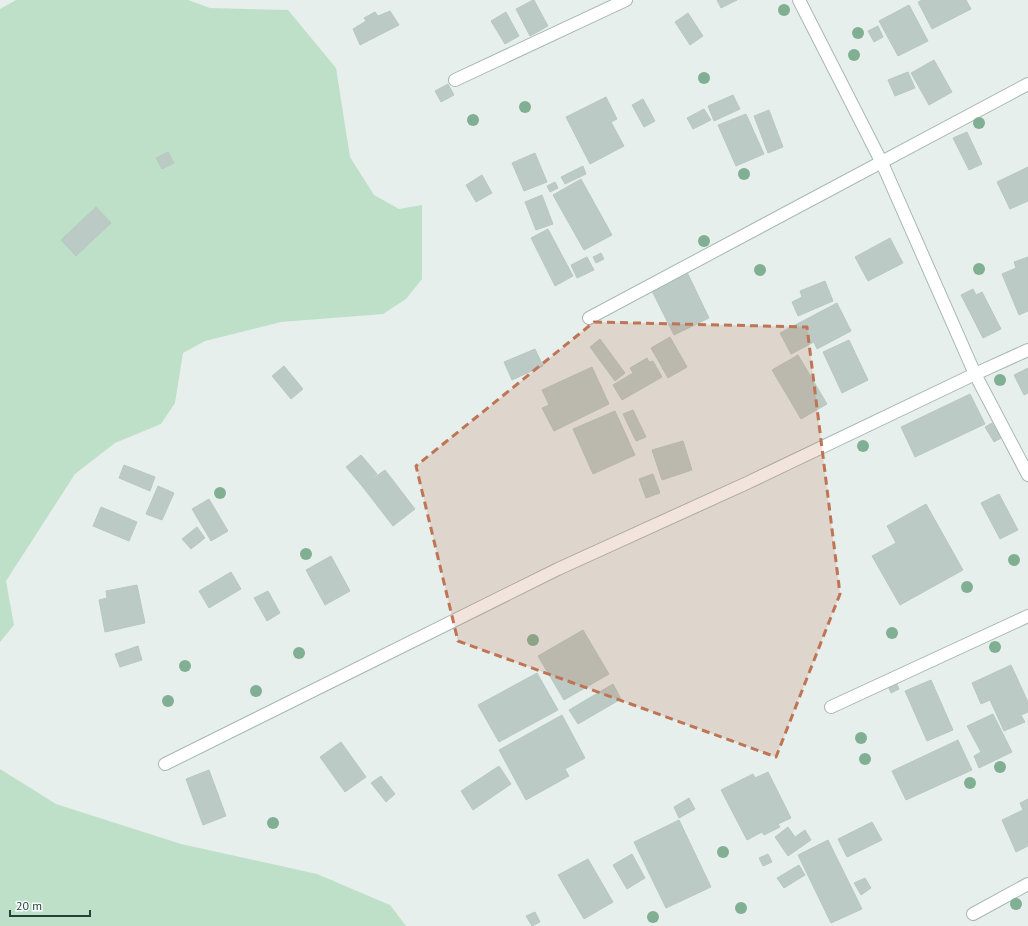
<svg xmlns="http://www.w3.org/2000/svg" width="1028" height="926" viewBox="0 0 1028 926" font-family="'PT Sans',sans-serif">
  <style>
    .green { fill: #bfe0c8 }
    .building { fill: #bbcac4; stroke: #b8c9c2 }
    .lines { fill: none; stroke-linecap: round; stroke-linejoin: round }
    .minor-casing { stroke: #a8b8b2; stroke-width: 14 }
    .minor { stroke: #fff; stroke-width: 12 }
    .tree { fill: #80af93 }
    .marked { fill: #c07456; fill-opacity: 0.2; stroke: #c07456; stroke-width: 3; stroke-dasharray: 8 5; stroke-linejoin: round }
  </style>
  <rect width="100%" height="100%" fill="#e6efeb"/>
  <g class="green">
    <path d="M 16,0 L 188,0 L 210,8 L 288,10 L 336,68 L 350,157 L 374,195 L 399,209 L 422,205 L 422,279 L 406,299 L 383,314 L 281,322 L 205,341 L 183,353 L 175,403 L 161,424 L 115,443 L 75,474 L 6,581 L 14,625 L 0,642 L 0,9 Z"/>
    <path d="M 0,769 L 56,804 L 181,844 L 317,874 L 390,905 L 406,926 L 0,926 Z"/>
  </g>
  <g class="building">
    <path d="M 533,0 L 534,0 L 548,26 L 530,36 L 516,9 Z"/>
    <path d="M 717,0 L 737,0 L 721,8 Z"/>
    <path d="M 922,0 L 966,0 L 971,9 L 932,29 L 918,2 Z"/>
    <path d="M 909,5 L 928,41 L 898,56 L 879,21 Z"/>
    <path d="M 390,11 L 399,25 L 360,45 L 353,29 L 366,21 L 364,18 L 375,12 L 378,16 Z"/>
    <path d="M 506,12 L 519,36 L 505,44 L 491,21 Z"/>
    <path d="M 688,13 L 703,36 L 690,45 L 675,22 Z"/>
    <path d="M 878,26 L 883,37 L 874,42 L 868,31 Z"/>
    <path d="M 934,60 L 952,92 L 929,105 L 911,73 Z"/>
    <path d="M 908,72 L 915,88 L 895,96 L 888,80 Z"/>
    <path d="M 448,84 L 454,95 L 441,102 L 435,91 Z"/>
    <path d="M 733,95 L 740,109 L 714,121 L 708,106 Z"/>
    <path d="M 606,97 L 617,119 L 611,122 L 624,146 L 590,164 L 566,117 Z"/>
    <path d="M 643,99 L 655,121 L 644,127 L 632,105 Z"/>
    <path d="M 704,109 L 711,120 L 693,129 L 687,118 Z"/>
    <path d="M 769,110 L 783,147 L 768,153 L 754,116 Z"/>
    <path d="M 746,114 L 764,154 L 736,166 L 718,125 Z"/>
    <path d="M 967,132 L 982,164 L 969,170 L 953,138 Z"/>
    <path d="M 168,152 L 174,163 L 162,169 L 156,158 Z"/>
    <path d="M 535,153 L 547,182 L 524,191 L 512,163 Z"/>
    <path d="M 583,166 L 586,174 L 565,184 L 561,177 Z"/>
    <path d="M 1028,167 L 1028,201 L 1010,209 L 997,182 Z"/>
    <path d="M 482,175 L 492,193 L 476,202 L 466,185 Z"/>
    <path d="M 581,179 L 612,235 L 584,250 L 553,195 Z"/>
    <path d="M 555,182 L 558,188 L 550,192 L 547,186 Z"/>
    <path d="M 542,195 L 553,224 L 536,230 L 525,202 Z"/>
    <path d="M 96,207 L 111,223 L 76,256 L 61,240 Z"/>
    <path d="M 548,229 L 573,276 L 555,286 L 531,238 Z"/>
    <path d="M 890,238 L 903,263 L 868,281 L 855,257 Z"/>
    <path d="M 601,253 L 604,259 L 596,263 L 593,257 Z"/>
    <path d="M 587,257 L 594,270 L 577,278 L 571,265 Z"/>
    <path d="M 1028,257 L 1028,311 L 1019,315 L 1002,274 L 1016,268 L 1014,262 Z"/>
    <path d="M 686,270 L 709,318 L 674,335 L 650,287 Z"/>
    <path d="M 825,281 L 833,301 L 798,316 L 792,302 L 802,297 L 800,291 Z"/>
    <path d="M 973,289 L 976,295 L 982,292 L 1001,329 L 983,338 L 961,295 Z"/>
    <path d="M 837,303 L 851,331 L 817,349 L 814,342 L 791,354 L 780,333 Z"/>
    <path d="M 670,337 L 687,367 L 668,378 L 651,348 Z"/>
    <path d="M 600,339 L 625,373 L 615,381 L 590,347 Z"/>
    <path d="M 849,340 L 868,380 L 842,393 L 823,352 Z"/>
    <path d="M 535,349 L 543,366 L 512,380 L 504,362 Z"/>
    <path d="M 798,355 L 827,404 L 801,419 L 772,370 Z"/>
    <path d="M 647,358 L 649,362 L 653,361 L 662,377 L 622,400 L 613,385 L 633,373 L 630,368 Z"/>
    <path d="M 284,366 L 303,389 L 291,399 L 272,376 Z"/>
    <path d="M 592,367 L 609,404 L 554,431 L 542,408 L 549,405 L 542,390 Z"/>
    <path d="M 1028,368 L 1028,393 L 1024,395 L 1014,375 Z"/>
    <path d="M 970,394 L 985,424 L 915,457 L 901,427 Z"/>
    <path d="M 633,410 L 646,437 L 636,441 L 623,414 Z"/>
    <path d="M 615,411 L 635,455 L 593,474 L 573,429 Z"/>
    <path d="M 992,423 L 1001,438 L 994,442 L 985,427 Z"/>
    <path d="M 683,441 L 692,470 L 662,480 L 652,450 Z"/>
    <path d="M 361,455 L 377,474 L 362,486 L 346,467 Z"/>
    <path d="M 124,465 L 155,477 L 150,491 L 119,478 Z"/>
    <path d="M 385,470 L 415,509 L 393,526 L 362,486 Z"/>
    <path d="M 653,474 L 660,493 L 646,498 L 639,479 Z"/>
    <path d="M 158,486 L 174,493 L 162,520 L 146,514 Z"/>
    <path d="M 999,494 L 1018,530 L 1000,539 L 981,503 Z"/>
    <path d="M 209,499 L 228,531 L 211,541 L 192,509 Z"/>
    <path d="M 926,504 L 963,570 L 900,605 L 872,556 L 896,543 L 887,526 Z"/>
    <path d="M 101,507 L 137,522 L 129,541 L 93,526 Z"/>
    <path d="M 197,527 L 205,538 L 191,549 L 182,539 Z"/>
    <path d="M 331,556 L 350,591 L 325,605 L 306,570 Z"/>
    <path d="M 231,572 L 241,589 L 209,608 L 199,591 Z"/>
    <path d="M 137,585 L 145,623 L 105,632 L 99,600 L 107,598 L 106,591 Z"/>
    <path d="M 268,591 L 280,613 L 267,621 L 254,598 Z"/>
    <path d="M 583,630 L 609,674 L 564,700 L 538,656 Z"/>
    <path d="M 138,646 L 142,660 L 120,667 L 115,654 Z"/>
    <path d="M 1011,665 L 1028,702 L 1028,712 L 1021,715 L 1025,722 L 1004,731 L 990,700 L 981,704 L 972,683 Z"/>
    <path d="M 537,673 L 558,710 L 499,742 L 478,705 Z"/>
    <path d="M 931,680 L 953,730 L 927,741 L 905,691 Z"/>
    <path d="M 896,682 L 899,689 L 891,693 L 888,686 Z"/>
    <path d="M 613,684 L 621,699 L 578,724 L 569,710 Z"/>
    <path d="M 993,714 L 1012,752 L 979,768 L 974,756 L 981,752 L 967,726 Z"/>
    <path d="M 562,715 L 585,758 L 565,769 L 569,776 L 526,800 L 499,750 Z"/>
    <path d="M 958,740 L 972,770 L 906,800 L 892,771 Z"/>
    <path d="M 341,742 L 366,777 L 345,792 L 320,757 Z"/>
    <path d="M 499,766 L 511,784 L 473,810 L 461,791 Z"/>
    <path d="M 209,770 L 226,816 L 203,825 L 186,779 Z"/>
    <path d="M 768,772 L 791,818 L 778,824 L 780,827 L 764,835 L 762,832 L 747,840 L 721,790 L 753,774 L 755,778 Z"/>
    <path d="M 381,776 L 395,794 L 386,802 L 371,783 Z"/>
    <path d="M 689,798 L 695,809 L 679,818 L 674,807 Z"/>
    <path d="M 1028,799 L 1028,846 L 1016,852 L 1002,820 L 1023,810 L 1020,803 Z"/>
    <path d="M 679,820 L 711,887 L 666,908 L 634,842 Z"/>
    <path d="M 872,822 L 882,840 L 847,857 L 838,839 Z"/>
    <path d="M 788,827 L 795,837 L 805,830 L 811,840 L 788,856 L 775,837 Z"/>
    <path d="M 828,840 L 862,909 L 831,923 L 798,855 Z"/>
    <path d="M 632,854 L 645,878 L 627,889 L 613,865 Z"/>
    <path d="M 768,854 L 772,862 L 763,866 L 759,858 Z"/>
    <path d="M 588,859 L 613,902 L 584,919 L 558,875 Z"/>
    <path d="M 799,865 L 805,875 L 784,888 L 777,878 Z"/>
    <path d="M 865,878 L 871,888 L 861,895 L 854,883 Z"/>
    <path d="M 535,912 L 540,922 L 532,926 L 526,916 Z"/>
  </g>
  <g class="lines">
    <g class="minor-casing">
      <g id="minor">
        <path d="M 799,0 L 882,163 L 975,374 L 1028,475"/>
        <path d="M 455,80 L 626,0"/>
        <path d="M 589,318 L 1028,84"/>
        <path d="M 831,707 L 1028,616"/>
        <path d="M 165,764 L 558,569 L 747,483 L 975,374 L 1028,350"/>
        <path d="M 973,914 L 1028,884"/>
      </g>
    </g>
    <use href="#minor" class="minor"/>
  </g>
  <g class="tree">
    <circle cx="784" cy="10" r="6"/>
    <circle cx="858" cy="33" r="6"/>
    <circle cx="854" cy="55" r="6"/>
    <circle cx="704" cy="78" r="6"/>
    <circle cx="525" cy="107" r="6"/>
    <circle cx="473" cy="120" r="6"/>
    <circle cx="979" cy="123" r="6"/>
    <circle cx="744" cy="174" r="6"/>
    <circle cx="704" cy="241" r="6"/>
    <circle cx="979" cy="269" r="6"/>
    <circle cx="760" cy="270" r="6"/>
    <circle cx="1000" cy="380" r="6"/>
    <circle cx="863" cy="446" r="6"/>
    <circle cx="220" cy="493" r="6"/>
    <circle cx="306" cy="554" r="6"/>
    <circle cx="1014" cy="560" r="6"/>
    <circle cx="967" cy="587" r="6"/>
    <circle cx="892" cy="633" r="6"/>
    <circle cx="533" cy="640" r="6"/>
    <circle cx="995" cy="647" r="6"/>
    <circle cx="299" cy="653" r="6"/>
    <circle cx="185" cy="666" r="6"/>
    <circle cx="256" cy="691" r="6"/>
    <circle cx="168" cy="701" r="6"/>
    <circle cx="861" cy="738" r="6"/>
    <circle cx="865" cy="759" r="6"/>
    <circle cx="1000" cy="767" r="6"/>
    <circle cx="970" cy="783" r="6"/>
    <circle cx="273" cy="823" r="6"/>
    <circle cx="723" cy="852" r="6"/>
    <circle cx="1016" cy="904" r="6"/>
    <circle cx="741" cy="908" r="6"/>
    <circle cx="653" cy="917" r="6"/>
  </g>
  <path class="marked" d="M 594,322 L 807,327 L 840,594 L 776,757 L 458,641 L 416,466 Z"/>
  <path d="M10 910v6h80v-6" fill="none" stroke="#24423a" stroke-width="2"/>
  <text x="16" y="910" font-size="12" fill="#24423a" stroke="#f7fbf9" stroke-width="3" paint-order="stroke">20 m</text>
</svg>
